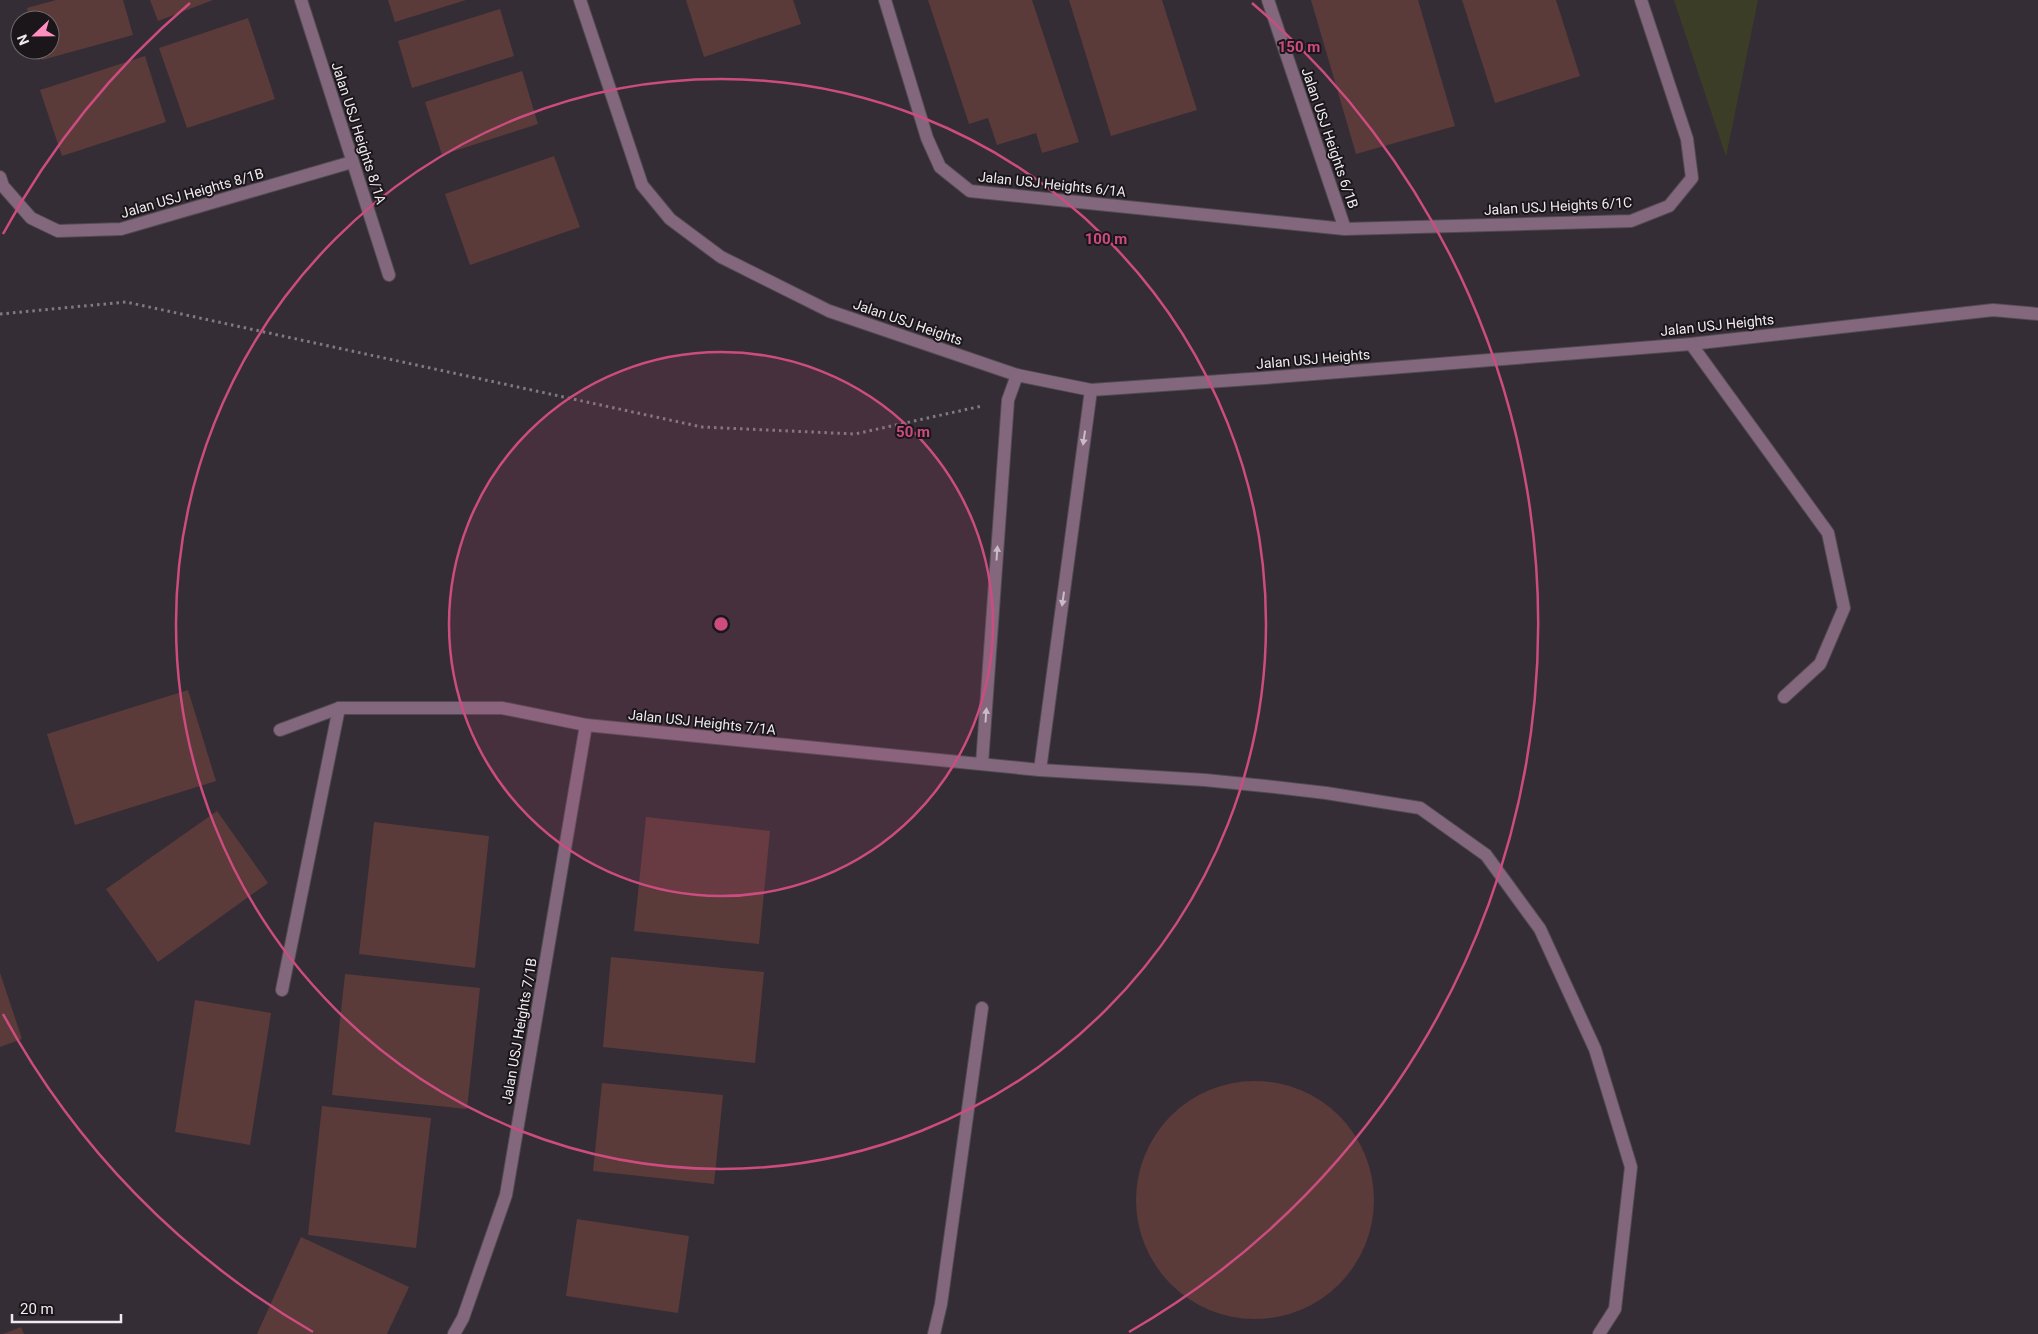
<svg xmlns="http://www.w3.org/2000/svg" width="2038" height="1334" viewBox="0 0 2038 1334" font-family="Roboto,sans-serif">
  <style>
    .green { fill: #3b3d26 }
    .building { fill: #5b3a3a }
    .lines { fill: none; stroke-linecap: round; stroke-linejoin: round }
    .minor-casing { stroke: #524b53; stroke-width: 14 }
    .path { stroke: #807a81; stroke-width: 3; stroke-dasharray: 2.5 4; stroke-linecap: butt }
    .minor { stroke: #83677d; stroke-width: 12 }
    .oneway { fill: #c9bcc7 }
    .ring { fill: none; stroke: #cd4c80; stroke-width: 2.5 }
    .labels { text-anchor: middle; stroke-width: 4; stroke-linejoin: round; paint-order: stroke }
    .street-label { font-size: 14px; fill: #efeaef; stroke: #1a161a }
    .centre { fill: #cd4c80; stroke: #1a161a; stroke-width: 2.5 }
    .ring-label { font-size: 15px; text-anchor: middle; font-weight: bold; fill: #cd4c80; stroke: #1a161a; stroke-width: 4; stroke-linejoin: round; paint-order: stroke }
  </style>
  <rect width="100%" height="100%" fill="#342d35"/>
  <path class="green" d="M 1674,0 L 1758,0 L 1726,157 Z"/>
  <g class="building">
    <path d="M 56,0 L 123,0 L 133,35 L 42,60 L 39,50 L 50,50 L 50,20 L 30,20 L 27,8 Z"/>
    <path d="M 150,0 L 213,0 L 158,21 Z"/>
    <path d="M 388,0 L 466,0 L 395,22 Z"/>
    <path d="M 686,0 L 793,0 L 801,24 L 704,57 Z"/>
    <path d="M 928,0 L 1032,0 L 1079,142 L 1042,153 L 1036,133 L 997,145 L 988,118 L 969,124 Z"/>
    <path d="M 1069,0 L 1162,0 L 1197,110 L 1111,136 Z"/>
    <path d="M 1311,0 L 1418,0 L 1455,126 L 1356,154 Z"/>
    <path d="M 1462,0 L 1556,0 L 1580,76 L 1495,103 Z"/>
    <path d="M 500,9 L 514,56 L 412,88 L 398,41 Z"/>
    <path d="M 248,18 L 275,99 L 187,128 L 159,48 Z"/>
    <path d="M 145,56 L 166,122 L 62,156 L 40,90 Z"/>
    <path d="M 522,71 L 538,124 L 442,155 L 425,102 Z"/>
    <path d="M 554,156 L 580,227 L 470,265 L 445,194 Z"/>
    <path d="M 188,690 L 216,781 L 75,825 L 47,734 Z"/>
    <path d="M 217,811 L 268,883 L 158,962 L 106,889 Z"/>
    <path d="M 646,817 L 770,831 L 759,944 L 634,931 Z"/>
    <path d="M 374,822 L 489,836 L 475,968 L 359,954 Z"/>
    <path d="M 611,957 L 764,972 L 755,1063 L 603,1047 Z"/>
    <path d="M 0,973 L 22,1039 L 0,1047 Z"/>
    <path d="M 345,974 L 480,988 L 467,1109 L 332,1095 Z"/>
    <path d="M 195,1000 L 271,1013 L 250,1145 L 175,1132 Z"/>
    <circle cx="1255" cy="1200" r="119"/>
    <path d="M 602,1083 L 723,1095 L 714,1184 L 593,1171 Z"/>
    <path d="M 322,1106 L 431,1118 L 416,1248 L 308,1235 Z"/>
    <path d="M 577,1219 L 689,1236 L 678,1313 L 566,1296 Z"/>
    <path d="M 301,1237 L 409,1287 L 387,1334 L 257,1334 Z"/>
    <path d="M 21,1327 L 24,1334 L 3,1334 Z"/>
  </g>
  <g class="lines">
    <g class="minor-casing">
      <g id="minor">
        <path d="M 301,0 L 389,275"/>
        <path d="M 580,0 L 642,185 L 670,219 L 721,257 L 829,311 L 1017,375 L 1091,390 L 1264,378 L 1691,344 L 1993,310 L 2038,314"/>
        <path d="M 885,0 L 927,138 L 940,167 L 970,191 L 1345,229 L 1631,221 L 1669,206 L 1692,178 L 1687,139 L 1641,0"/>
        <path d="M 1268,0 L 1345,229"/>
        <path d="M 0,177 L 3,186 L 31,218 L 58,231 L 121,229 L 352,162"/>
        <path d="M 1691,344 L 1828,533 L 1844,608 L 1820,664 L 1784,697"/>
        <path d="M 280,730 L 339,708 L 502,708 L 586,725 L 1040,770 L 1205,780 L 1265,786 L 1326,793 L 1420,808 L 1486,855 L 1540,929 L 1595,1049 L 1631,1167 L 1615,1309 L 1599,1334"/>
        <path d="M 982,764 L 1008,400 L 1017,375"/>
        <path d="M 1040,770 L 1091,390"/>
        <path d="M 282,990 L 339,708"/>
        <path d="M 454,1334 L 463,1318 L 506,1195 L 586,725"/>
        <path d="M 934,1334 L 941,1304 L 982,1008"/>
      </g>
    </g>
    <path class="path" d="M 0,314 L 126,302 L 702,427 L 855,434 L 982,406"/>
    <use href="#minor" class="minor"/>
  </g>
  <defs><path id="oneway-solid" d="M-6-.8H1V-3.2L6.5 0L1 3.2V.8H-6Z" transform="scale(1.25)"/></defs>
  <g class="oneway">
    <use href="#oneway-solid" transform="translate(1084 438) rotate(98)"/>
    <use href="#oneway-solid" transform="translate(997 553) rotate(-86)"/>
    <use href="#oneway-solid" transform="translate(1063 599) rotate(98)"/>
    <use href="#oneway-solid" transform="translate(986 715) rotate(-86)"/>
  </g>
  <circle cx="721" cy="624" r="272" fill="#cd4c80" fill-opacity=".12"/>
  <g class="ring">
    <circle cx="721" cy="624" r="272"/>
    <circle cx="721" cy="624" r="545"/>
    <path d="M313 1332A817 817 0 0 1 3 1014M3 234A817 817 0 0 1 190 3M1252 3A817 817 0 0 1 1129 1332"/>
  </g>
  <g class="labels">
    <g class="street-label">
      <text transform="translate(359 133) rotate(72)" y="5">Jalan USJ Heights 8/1A</text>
      <text transform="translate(1330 138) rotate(71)" y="5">Jalan USJ Heights 6/1B</text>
      <text transform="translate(1052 184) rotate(6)" y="5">Jalan USJ Heights 6/1A</text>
      <text transform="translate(192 193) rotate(-16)" y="5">Jalan USJ Heights 8/1B</text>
      <text transform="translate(1558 206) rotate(-3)" y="5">Jalan USJ Heights 6/1C</text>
      <text transform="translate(908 322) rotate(19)" y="5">Jalan USJ Heights</text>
      <text transform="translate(1717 325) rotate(-6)" y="5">Jalan USJ Heights</text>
      <text transform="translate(1313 359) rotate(-5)" y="5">Jalan USJ Heights</text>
      <text transform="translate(702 722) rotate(6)" y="5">Jalan USJ Heights 7/1A</text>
      <text transform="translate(519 1031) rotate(-80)" y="5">Jalan USJ Heights 7/1B</text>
    </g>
  </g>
  <circle cx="721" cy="624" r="8" class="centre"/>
  <g class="ring-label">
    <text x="1299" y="52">150 m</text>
    <text x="1106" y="244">100 m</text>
    <text x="913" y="437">50 m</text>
  </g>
  <g transform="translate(35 35) rotate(248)"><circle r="24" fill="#1a161a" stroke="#6f6b6f"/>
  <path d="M0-4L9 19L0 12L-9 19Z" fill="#fd8ec0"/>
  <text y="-8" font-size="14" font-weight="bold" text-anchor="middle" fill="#efeaef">N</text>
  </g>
  <path d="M12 1314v8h109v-8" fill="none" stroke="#efeaef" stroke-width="2.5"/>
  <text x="20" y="1314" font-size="15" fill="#efeaef" stroke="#1a161a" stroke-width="4" paint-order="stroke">20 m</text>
</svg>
